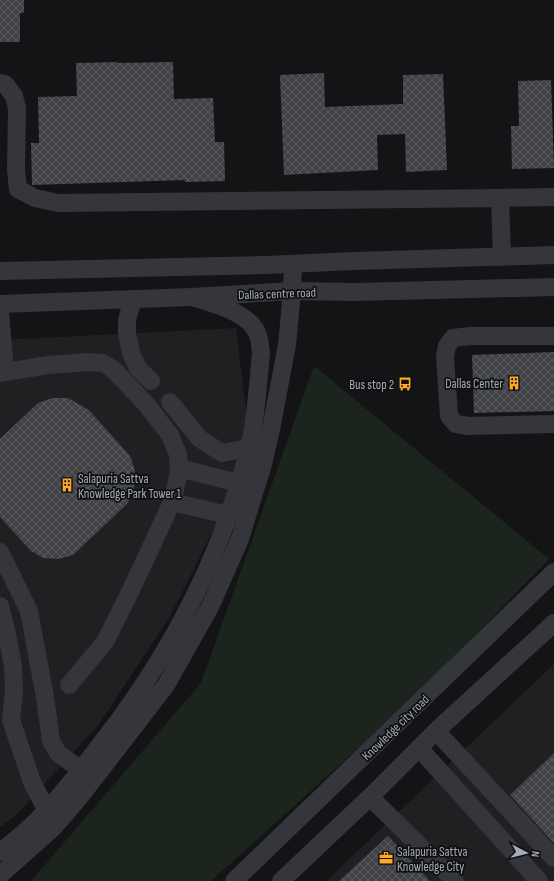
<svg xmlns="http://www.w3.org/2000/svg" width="554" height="881" viewBox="0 0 554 881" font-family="'Sofia Sans Condensed',sans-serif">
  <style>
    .built { fill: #202023 }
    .green { fill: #1c251d }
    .building { fill: url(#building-cross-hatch) }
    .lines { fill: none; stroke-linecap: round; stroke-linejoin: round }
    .minor { stroke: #35363c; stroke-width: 18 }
    .labels { text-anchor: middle; stroke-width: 3.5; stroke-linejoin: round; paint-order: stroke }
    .street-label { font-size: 13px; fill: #a5acb8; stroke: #0f0f11 }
    .poi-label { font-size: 13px; fill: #a5acb8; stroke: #0f0f11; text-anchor: end }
  </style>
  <defs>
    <pattern id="building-cross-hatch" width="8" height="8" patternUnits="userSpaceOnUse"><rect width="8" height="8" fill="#404246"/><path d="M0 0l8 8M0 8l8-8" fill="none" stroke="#595b5f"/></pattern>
  </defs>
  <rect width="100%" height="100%" fill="#141416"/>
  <g class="built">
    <path d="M 236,328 L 248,428 L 223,511 L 169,618 L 99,724 L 15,816 L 0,827 L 0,340 Z"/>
    <path d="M 554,664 L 554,881 L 326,881 Z"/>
  </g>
  <path class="green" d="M 314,366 L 549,559 L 416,696 L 211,881 L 31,881 L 201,683 Z"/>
  <g class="building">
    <path d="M 0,0 L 24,0 L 24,13 L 20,13 L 20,42 L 0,42 Z"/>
    <path d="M 118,62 L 118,63 L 173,62 L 174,99 L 213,98 L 215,142 L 224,142 L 225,181 L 185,182 L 185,180 L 32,185 L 31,143 L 39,143 L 38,97 L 77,96 L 76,63 Z"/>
    <path d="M 324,73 L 325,107 L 403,104 L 403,75 L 443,74 L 447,170 L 406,172 L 405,134 L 377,135 L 378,170 L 284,175 L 280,75 Z"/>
    <path d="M 551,80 L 554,168 L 512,169 L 511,126 L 519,126 L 518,81 Z"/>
    <path d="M 554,352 L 554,411 L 474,413 L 472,355 Z"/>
    <path d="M 52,398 L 68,398 L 89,410 L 130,456 L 134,467 L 136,478 L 133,493 L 127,504 L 73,555 L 59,559 L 43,558 L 31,551 L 0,517 L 0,439 L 38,403 Z"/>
    <path d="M 554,753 L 554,843 L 510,795 Z"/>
    <path d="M 388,836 L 430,881 L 339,881 Z"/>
  </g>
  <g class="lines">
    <g class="minor">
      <path d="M 0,83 L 5,84 L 14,96 L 17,108 L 16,170 L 18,189 L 35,198 L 58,203 L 500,198 L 502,257"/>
      <path d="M 500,198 L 554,197"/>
      <path d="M 0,271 L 265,265 L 355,261 L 554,255"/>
      <path d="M 133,299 L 127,320 L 127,333 L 131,353 L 138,368 L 151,381"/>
      <path d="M 0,304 L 192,297 L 292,291 L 356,292 L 554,287"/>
      <path d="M 0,311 L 5,372"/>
      <path d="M 554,336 L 470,336 L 453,338 L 447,346 L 445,356 L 449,416 L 456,424 L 468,426 L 554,424"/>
      <path d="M 0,373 L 48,365 L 87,362 L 103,363 L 114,370 L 146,404 L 170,435 L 178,454 L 179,472 L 172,502 L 131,590 L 105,642 L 69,685"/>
      <path d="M 170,402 L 200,439 L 222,453 L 249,448"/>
      <path d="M 179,468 L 238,483"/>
      <path d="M 172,502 L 228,515"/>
      <path d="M 0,552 L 29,611 L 45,697 L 51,741 L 58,753 L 81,770"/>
      <path d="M 0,606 L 7,634 L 13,666 L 14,691 L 11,720 L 32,782 L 47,811"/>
      <path d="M 436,731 L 554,858"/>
      <path d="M 419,748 L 539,881"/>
      <path d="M 370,797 L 455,881"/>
      <path d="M 0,852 C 16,840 34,825 47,810 C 65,791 81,770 97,749 C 167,661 221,559 249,449 C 256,420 258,383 261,353 C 260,345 260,336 255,329 C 244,311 211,303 192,297"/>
      <path d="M 0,875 L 54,827 L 78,799 L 103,767 L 166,685 L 210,607 L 240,539 L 263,464 L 271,429 L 287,345 L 292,291 L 293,264"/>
      <path d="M 234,881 L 554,572"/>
      <path d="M 281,881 L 370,797 L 436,731 L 554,623"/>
    </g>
  </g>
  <defs>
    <g id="building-bare" transform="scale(1.08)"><path d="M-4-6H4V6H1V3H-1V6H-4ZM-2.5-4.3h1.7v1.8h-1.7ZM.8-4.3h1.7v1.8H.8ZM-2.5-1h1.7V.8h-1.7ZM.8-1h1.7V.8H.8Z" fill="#fea925" stroke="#0f0f11" stroke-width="2.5" paint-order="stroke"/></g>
    <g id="bus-bare" transform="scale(1.08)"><path d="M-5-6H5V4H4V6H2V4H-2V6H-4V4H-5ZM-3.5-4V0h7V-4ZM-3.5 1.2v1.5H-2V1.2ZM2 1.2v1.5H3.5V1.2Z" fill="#fea925" stroke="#0f0f11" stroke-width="2.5" paint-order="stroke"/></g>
    <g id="office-bare" transform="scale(1.08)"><path d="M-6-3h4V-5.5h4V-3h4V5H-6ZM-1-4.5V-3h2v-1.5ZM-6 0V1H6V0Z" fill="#fea925" stroke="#0f0f11" stroke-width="2.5" paint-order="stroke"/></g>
  </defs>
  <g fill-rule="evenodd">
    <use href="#building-bare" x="514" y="383"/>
    <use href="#bus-bare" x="405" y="384"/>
    <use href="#building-bare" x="67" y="485"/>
    <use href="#office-bare" x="386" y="858"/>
  </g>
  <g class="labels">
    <g class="street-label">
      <text transform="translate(277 293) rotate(-2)" y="5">Dallas centre road</text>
      <text transform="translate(395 727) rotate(-44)" y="5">Knowledge city road</text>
    </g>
    <g class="poi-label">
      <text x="503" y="388">Dallas Center</text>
      <text x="394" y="389">Bus stop 2</text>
      <text x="78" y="483" text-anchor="start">Salapuria Sattva<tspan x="78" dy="15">Knowledge Park Tower 1</tspan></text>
      <text x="397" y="856" text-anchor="start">Salapuria Sattva<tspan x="397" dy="15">Knowledge City</tspan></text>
    </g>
  </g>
  <g transform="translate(526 853) rotate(97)" stroke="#0f0f11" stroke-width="3" paint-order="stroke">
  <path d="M0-3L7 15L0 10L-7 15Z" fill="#a5acb8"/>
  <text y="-6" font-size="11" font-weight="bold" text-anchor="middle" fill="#a5acb8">N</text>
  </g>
</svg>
